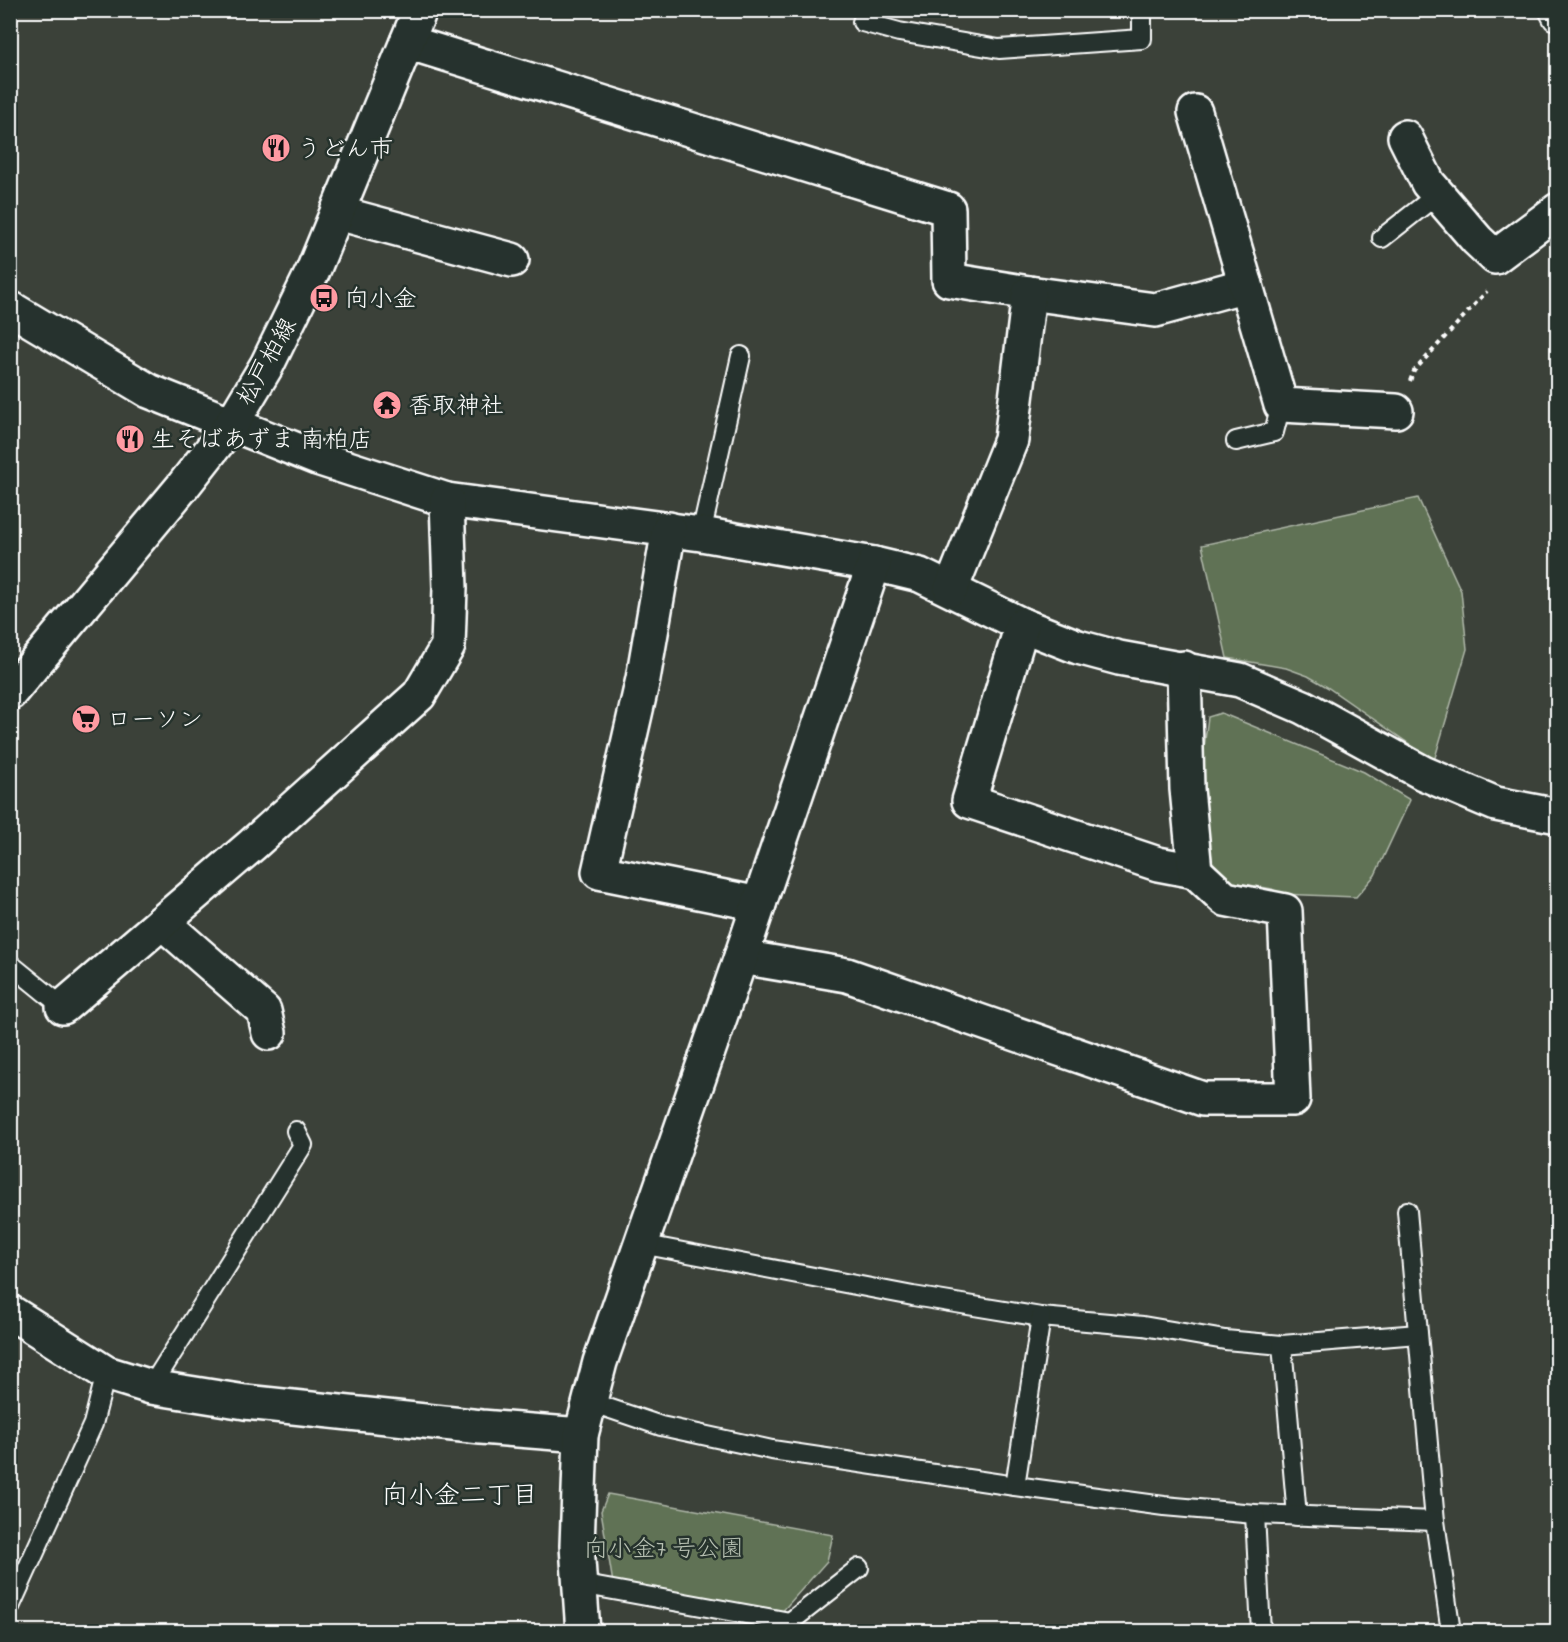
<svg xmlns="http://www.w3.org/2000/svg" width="1568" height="1642" viewBox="0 0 1568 1642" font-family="'Indie Flower','Klee One',sans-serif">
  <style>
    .green { fill: #607255; stroke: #b0b8aa; stroke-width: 1.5 }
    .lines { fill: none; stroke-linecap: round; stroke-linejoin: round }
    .service-casing { stroke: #fff; stroke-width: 22 }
    .minor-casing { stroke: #fff; stroke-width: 38 }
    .secondary-casing { stroke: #fff; stroke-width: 38 }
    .path { stroke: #fff; stroke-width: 4; stroke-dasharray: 4.5 4.5; stroke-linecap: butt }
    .service { stroke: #26332d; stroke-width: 18 }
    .minor { stroke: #26332d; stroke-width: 33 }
    .secondary { stroke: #26332d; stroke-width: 33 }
    .labels { text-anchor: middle; stroke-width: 5; stroke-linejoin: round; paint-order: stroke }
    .poi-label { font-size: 24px; fill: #fff; stroke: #26332d; text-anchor: start }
    .street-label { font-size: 24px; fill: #fff; stroke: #26332d }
    .park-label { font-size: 24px; fill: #b7c0b2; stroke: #26332d }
    .neighbourhood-label { font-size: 26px; fill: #fff; stroke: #26332d }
  </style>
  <rect width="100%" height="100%" fill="#3b4139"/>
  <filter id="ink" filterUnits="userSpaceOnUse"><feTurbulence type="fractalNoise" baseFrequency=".0167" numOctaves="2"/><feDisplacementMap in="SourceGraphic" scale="12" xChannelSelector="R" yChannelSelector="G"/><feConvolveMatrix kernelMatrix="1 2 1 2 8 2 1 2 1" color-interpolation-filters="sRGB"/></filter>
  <g filter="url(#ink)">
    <g class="green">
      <path d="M 1418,498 L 1461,591 L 1467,649 L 1434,761 L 1327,687 L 1308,676 L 1286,668 L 1227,658 L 1202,545 Z"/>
      <path d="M 1221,713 L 1364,772 L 1410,800 L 1375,875 L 1356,897 L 1280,894 L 1272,889 L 1215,879 L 1200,779 L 1208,717 Z"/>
      <path d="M 608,1494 L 833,1535 L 827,1561 L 780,1614 L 613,1583 L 601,1511 Z"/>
    </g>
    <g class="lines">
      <g class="service-casing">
        <g id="service">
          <path d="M 1548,10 L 1553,20 L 1558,19"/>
          <path d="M 862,22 L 899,32 L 999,49 L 1142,39 L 1142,10"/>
          <path d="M 1382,238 L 1438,194"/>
          <path d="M 1236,441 L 1274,432 L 1281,405"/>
          <path d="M 701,534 L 741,356"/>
          <path d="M 10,964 L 63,1007"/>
          <path d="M 1407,1211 L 1435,1521 L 1451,1632"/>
          <path d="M 641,1244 L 913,1296 L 1041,1317 L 1143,1326 L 1225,1340 L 1282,1345 L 1418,1334"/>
          <path d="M 1282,1345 L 1297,1516"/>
          <path d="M 151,1387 L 303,1145 L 296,1131"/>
          <path d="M 590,1402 L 661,1426 L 772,1450 L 1015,1486 L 1164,1506 L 1255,1514 L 1435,1521"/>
          <path d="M 1015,1486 L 1041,1317"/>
          <path d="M 1255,1514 L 1261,1632"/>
          <path d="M 580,1584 L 790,1622"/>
          <path d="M 10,1607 L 93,1424 L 106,1373"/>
          <path d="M 790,1632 L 790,1622 L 859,1568"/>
        </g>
      </g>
      <g class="minor-casing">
        <g id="minor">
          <path d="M 407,42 L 948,209 L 949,280 L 1029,293 L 1155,310 L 1246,285"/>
          <path d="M 1195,112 L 1281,405 L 1396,411"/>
          <path d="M 1405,137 L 1428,183 L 1477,240 L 1495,257 L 1558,210"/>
          <path d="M 338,213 L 512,260"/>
          <path d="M 10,308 L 149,391 L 317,458 L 447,500 L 701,534 L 874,564 L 920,575 L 1022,625 L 1078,647 L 1119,658 L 1240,680 L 1303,707 L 1423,773 L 1496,804 L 1558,816"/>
          <path d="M 669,529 L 643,679 L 599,872 L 759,904"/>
          <path d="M 951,589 L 1011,440 L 1029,293"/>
          <path d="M 1022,625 L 969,801 L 1158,864 L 1195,871"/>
          <path d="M 162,922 L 264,1011 L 269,1033"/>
          <path d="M 741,957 L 847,975 L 1203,1099 L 1293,1099 L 1285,911 L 1225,899 L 1195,871 L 1187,789 L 1184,668"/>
          <path d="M 63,1007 L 252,845 L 419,695 L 448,646 L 450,588 L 447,500"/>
          <path d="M 10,1312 L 106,1373 L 151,1387 L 245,1402 L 481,1427 L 581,1435"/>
          <path d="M 583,1632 L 577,1546 L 581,1435 L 600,1362 L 741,957 L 874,564"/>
        </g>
      </g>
      <g class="secondary-casing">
        <path id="secondary" d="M 10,693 L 183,486 L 231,425 L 267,365 L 313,271 L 420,10"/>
      </g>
      <path class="path" d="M 1410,381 L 1414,371 L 1487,291"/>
      <use href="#service" class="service"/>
      <use href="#minor" class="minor"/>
      <use href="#secondary" class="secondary"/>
    </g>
  </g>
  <defs>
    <g id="restaurant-disc" transform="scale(1.5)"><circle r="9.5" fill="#ff9aa2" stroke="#26332d"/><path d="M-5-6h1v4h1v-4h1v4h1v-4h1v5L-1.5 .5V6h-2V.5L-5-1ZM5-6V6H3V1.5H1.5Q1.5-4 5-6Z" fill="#111"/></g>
    <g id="bus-disc" transform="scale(1.5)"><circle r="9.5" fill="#ff9aa2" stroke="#26332d"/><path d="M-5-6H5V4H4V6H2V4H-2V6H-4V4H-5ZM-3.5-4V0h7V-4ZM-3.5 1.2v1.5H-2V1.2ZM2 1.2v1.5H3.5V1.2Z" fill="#111"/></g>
    <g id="temple-disc" transform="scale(1.5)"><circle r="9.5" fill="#ff9aa2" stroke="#26332d"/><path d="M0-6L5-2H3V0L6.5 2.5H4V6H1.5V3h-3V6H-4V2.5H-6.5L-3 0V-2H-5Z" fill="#111"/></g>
    <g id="supermarket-disc" transform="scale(1.5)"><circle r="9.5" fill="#ff9aa2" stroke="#26332d"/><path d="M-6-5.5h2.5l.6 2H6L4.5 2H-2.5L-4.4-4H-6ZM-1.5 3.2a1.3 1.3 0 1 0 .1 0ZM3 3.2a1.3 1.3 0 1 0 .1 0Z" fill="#111"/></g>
  </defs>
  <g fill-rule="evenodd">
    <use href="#restaurant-disc" x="276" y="148"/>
    <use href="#bus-disc" x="324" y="298"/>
    <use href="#temple-disc" x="387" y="405"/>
    <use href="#restaurant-disc" x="130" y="439"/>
    <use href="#supermarket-disc" x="86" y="719"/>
  </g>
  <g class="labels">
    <g class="poi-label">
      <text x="297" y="156">うどん市</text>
      <text x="345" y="306">向小金</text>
      <text x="408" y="413">香取神社</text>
      <text x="151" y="447">生そばあずま 南柏店</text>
      <text x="107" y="727">ローソン</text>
    </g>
    <g class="street-label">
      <text transform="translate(266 361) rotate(-61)" y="8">松戸柏線</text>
    </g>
    <g class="park-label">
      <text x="664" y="1556">向小金7 号公園</text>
    </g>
    <g class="neighbourhood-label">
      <text x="460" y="1503">向小金二丁目</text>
    </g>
  </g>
  <rect width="1568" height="1642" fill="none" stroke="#26332d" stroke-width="36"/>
  <rect x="18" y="18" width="1532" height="1606" fill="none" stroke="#fff" stroke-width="2" filter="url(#ink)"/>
</svg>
